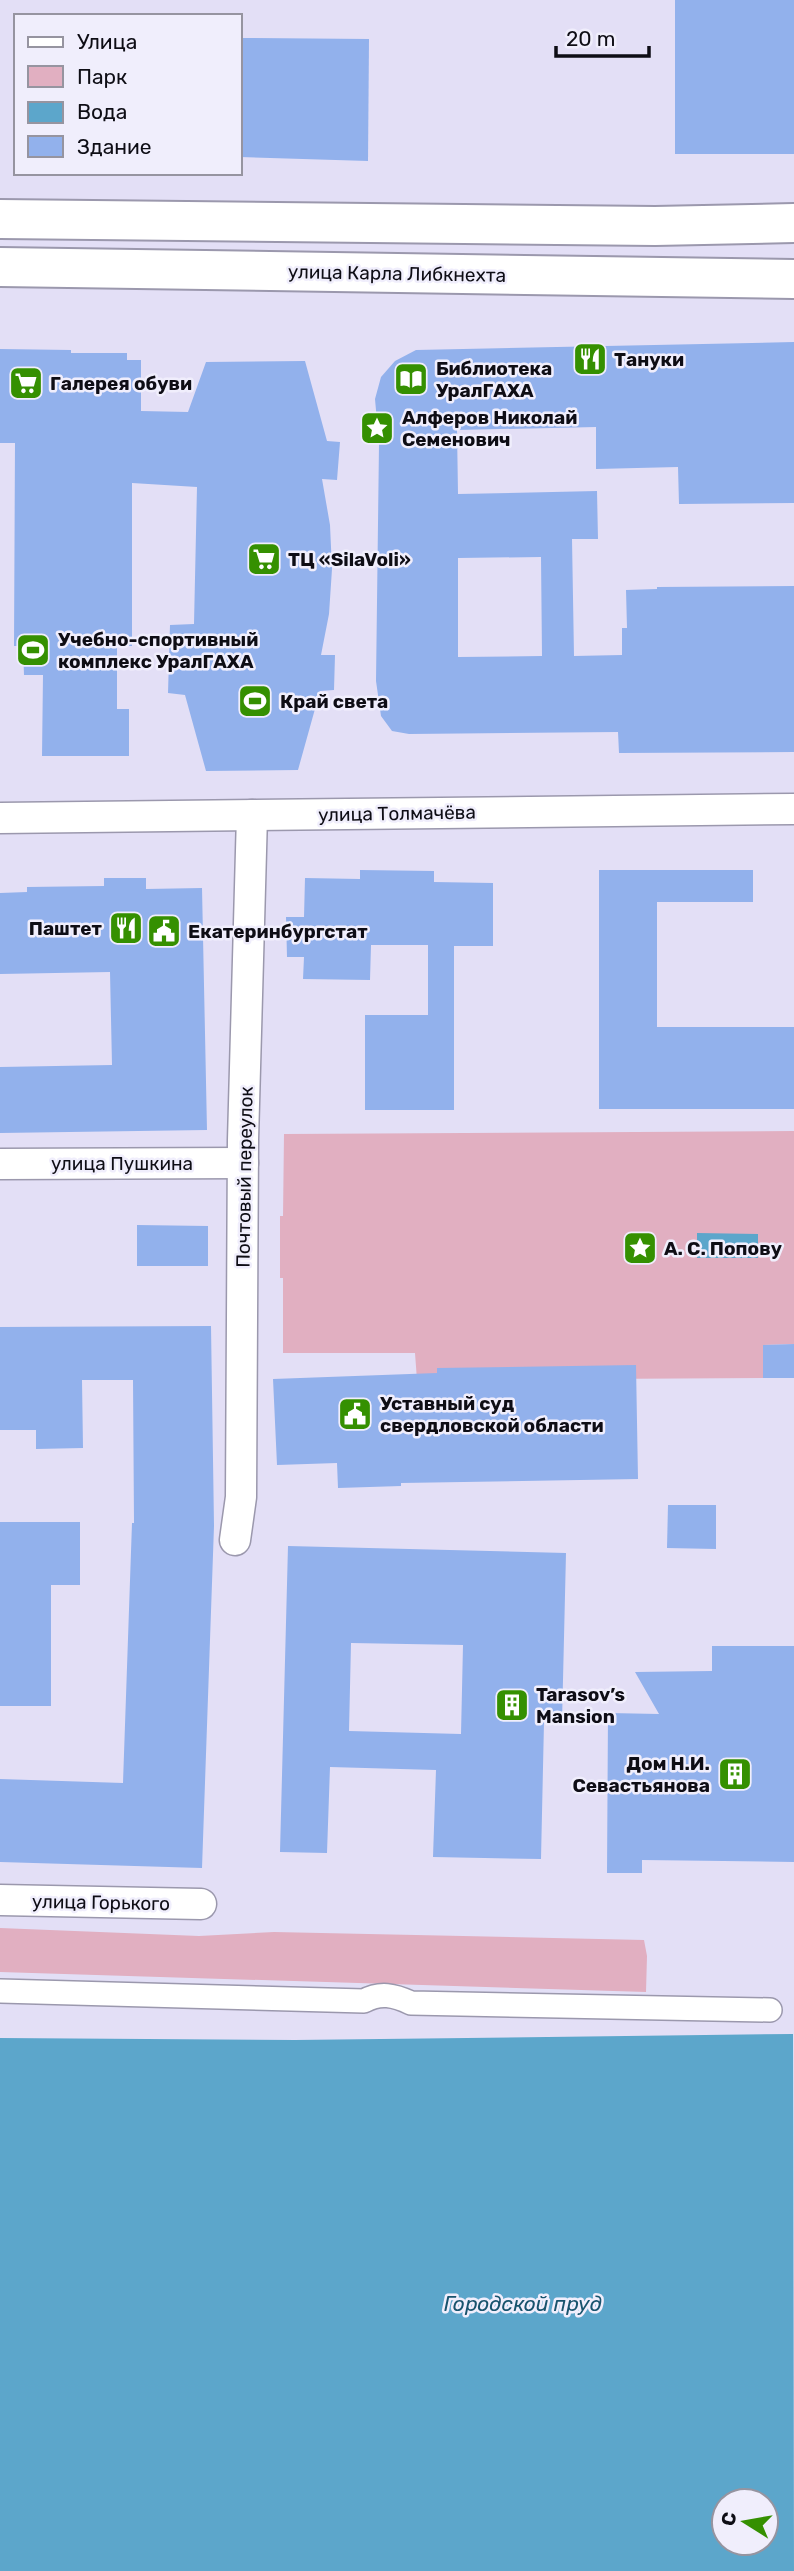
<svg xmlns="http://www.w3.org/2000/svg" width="794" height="2571" viewBox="0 0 794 2571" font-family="Rubik,sans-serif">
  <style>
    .green { fill: #e1afc1 }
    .water { fill: #5ca6cb; fill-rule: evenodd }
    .building { fill: #92b1ec; fill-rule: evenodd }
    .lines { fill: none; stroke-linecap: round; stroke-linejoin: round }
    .pedestrian-casing { stroke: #9b98ad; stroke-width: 26 }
    .minor-casing { stroke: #9b98ad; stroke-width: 33 }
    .secondary-casing { stroke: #9b98ad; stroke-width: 42 }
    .pedestrian { stroke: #fff; stroke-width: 23 }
    .minor { stroke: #fff; stroke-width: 30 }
    .secondary { stroke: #fff; stroke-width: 38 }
    .labels { text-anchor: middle; stroke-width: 5; stroke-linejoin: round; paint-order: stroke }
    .street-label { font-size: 19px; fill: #0e0d15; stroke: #f0eefc }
    .poi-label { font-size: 19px; font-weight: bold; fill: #0e0d15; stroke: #f0eefc; text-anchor: start }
    .water-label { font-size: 21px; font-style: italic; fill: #17536d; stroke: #f0eefc }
  </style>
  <rect width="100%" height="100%" fill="#e3dff6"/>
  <g class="green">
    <path d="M 794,1131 L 794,1344 L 763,1345 L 763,1378 L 417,1380 L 415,1353 L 283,1353 L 283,1278 L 280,1278 L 280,1216 L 283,1216 L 284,1134 Z"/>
    <path d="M 0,1928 L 199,1936 L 274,1932 L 644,1940 L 647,1956 L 646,1992 L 0,1972 Z"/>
  </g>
  <g class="water">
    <path d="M 697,1233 L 758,1234 L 758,1258 L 697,1258 Z"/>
    <path d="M 793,2034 L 794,2571 L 0,2571 L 0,2038 L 295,2040 ZM 724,2501 L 766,2501 L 766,2543 L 724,2543 Z"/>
  </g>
  <g class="building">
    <rect x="675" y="0" width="119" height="154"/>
    <path d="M 240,38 L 369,39 L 368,161 L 240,157 Z"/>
    <path d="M 794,342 L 794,503 L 679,504 L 678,467 L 596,469 L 596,427 L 457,430 L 458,494 L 597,491 L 598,539 L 572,539 L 574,656 L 622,655 L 622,628 L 627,628 L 626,590 L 657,589 L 657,587 L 794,586 L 794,752 L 619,753 L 618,732 L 409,734 L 392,731 L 381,716 L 376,681 L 379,444 L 375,399 L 381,377 L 395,361 L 416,350 ZM 541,557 L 542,656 L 458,657 L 458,558 Z"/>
    <path d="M 0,349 L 71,350 L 71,353 L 127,353 L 127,360 L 141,360 L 141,411 L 188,412 L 206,362 L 305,361 L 327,441 L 340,442 L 337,480 L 322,479 L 330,525 L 332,569 L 329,614 L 321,655 L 335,655 L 334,690 L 320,691 L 298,770 L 206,771 L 185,695 L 168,693 L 170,625 L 194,624 L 197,487 L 132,483 L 132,646 L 117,646 L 117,709 L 129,709 L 129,756 L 42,756 L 43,675 L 24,675 L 23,646 L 14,646 L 15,443 L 0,443 Z"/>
    <path d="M 360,870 L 434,871 L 434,882 L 493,883 L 493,946 L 454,946 L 454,1110 L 365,1110 L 365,1015 L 428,1015 L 428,945 L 371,945 L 370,980 L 303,979 L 304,957 L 287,957 L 286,917 L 304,917 L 305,878 L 360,879 Z"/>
    <path d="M 599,870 L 753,870 L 753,902 L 657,902 L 657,1027 L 794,1027 L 794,1109 L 599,1109 Z"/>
    <path d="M 104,878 L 146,878 L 146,889 L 202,888 L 207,1130 L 0,1133 L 0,1067 L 112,1065 L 110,972 L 0,974 L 0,893 L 27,892 L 27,887 L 104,886 Z"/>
    <path d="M 137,1225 L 208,1226 L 208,1266 L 137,1266 Z"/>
    <path d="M 211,1326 L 214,1526 L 202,1868 L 0,1862 L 0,1779 L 123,1783 L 132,1523 L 134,1523 L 133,1380 L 82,1380 L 83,1448 L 36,1449 L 36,1430 L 0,1430 L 0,1327 Z"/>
    <path d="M 794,1344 L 794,1378 L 763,1378 L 763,1345 Z"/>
    <path d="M 636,1365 L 638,1479 L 401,1483 L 401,1486 L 338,1488 L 337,1463 L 277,1465 L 273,1379 L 437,1373 L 437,1368 Z"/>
    <path d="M 668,1505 L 716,1505 L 716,1549 L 667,1548 Z"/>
    <path d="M 0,1522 L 80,1522 L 80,1585 L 51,1585 L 51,1706 L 0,1706 Z"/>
    <path d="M 288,1546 L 566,1553 L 562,1722 L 544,1722 L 541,1859 L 433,1857 L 436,1770 L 330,1767 L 327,1853 L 280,1852 ZM 351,1643 L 463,1645 L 461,1734 L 349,1731 Z"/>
    <path d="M 712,1646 L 794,1646 L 794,1862 L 642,1860 L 642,1873 L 607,1873 L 608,1713 L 659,1714 L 635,1672 L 712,1671 Z"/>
  </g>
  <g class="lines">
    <g class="pedestrian-casing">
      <path id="pedestrian" d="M 0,1991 L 364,2001 C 380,1992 394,1995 411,2003 L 770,2010"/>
    </g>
    <g class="minor-casing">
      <g id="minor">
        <path d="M 0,818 L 794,809"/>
        <path d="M 0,1164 L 243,1163"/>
        <path d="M 235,1540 L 241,1497 L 243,1140 L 252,815"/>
        <path d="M 0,1900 L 201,1904"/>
      </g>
    </g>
    <g class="secondary-casing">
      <g id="secondary">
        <path d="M 0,219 L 655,226 L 794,223"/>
        <path d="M 0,267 L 794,279"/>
      </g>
    </g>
    <use href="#pedestrian" class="pedestrian"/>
    <use href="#minor" class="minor"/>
    <use href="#secondary" class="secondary"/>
  </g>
  <defs>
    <g id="restaurant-square" transform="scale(1.75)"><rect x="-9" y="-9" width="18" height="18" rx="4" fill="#359001" stroke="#f0eefc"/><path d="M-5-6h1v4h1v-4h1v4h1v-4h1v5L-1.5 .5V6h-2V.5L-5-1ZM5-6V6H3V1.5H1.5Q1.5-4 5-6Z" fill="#fff"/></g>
    <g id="library-square" transform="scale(1.75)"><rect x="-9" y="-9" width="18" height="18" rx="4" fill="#359001" stroke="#f0eefc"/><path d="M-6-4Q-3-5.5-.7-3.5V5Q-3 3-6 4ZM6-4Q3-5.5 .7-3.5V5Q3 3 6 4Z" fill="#fff"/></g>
    <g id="supermarket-square" transform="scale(1.75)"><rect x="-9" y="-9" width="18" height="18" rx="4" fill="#359001" stroke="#f0eefc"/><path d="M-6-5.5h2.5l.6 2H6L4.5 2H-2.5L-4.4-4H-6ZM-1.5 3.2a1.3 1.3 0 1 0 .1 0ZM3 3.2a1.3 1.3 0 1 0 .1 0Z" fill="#fff"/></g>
    <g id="sight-square" transform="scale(1.75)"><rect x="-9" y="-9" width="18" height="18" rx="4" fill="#359001" stroke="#f0eefc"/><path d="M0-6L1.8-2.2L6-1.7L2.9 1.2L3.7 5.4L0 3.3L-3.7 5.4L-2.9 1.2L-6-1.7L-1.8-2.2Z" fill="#fff"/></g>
    <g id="stadium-square" transform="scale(1.75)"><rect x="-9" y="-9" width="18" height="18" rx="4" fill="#359001" stroke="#f0eefc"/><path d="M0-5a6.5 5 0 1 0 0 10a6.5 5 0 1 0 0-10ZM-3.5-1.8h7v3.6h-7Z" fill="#fff"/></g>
    <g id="civic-square" transform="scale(1.75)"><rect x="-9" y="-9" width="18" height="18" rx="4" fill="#359001" stroke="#f0eefc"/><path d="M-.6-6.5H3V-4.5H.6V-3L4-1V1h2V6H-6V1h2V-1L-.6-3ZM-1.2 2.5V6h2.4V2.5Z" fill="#fff"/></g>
    <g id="building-square" transform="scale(1.75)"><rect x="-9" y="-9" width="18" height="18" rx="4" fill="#359001" stroke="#f0eefc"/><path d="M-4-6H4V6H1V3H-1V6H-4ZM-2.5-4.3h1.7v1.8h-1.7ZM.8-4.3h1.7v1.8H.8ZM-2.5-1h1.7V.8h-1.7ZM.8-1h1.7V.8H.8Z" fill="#fff"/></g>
  </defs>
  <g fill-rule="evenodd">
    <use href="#restaurant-square" x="590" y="359"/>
    <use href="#library-square" x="411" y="379"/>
    <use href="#supermarket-square" x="26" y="383"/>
    <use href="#sight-square" x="377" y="428"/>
    <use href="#supermarket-square" x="264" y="559"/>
    <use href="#stadium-square" x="33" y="650"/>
    <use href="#stadium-square" x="255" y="701"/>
    <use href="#restaurant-square" x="126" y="928"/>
    <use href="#civic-square" x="164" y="931"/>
    <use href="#sight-square" x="640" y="1248"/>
    <use href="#civic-square" x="355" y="1414"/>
    <use href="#building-square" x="512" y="1705"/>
    <use href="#building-square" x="735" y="1774"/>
  </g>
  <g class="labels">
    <g class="street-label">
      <text transform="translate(397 273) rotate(1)" y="7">улица Карла Либкнехта</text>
      <text transform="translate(397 813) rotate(-1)" y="7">улица Толмачёва</text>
      <text x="122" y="1170">улица Пушкина</text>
      <text transform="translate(244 1177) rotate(-89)" y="7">Почтовый переулок</text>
      <text transform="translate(101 1902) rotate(1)" y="7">улица Горького</text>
    </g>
    <g class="poi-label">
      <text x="614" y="366">Тануки</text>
      <text x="436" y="375">Библиотека<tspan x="436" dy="22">УралГАХА</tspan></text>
      <text x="50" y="390">Галерея обуви</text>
      <text x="402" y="424">Алферов Николай<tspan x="402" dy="22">Семенович</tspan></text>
      <text x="288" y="566">ТЦ «SilaVoli»</text>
      <text x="58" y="646">Учебно-спортивный<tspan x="58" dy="22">комплекс УралГАХА</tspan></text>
      <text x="280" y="708">Край света</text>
      <text x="102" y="935" text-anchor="end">Паштет</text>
      <text x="188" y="938">Екатеринбургстат</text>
      <text x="664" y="1255">А. С. Попову</text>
      <text x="380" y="1410">Уставный суд<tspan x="380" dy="22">свердловской области</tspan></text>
      <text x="536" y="1701">Tarasov’s<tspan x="536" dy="22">Mansion</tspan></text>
      <text x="710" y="1770" text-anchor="end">Дом Н.И.<tspan x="710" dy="22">Севастьянова</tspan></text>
    </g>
    <g class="water-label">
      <text x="523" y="2311">Городской пруд</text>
    </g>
  </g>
  <rect x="14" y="14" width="228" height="161" fill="#f0eefc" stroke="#9694a0" stroke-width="2"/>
  <rect x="28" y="37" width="35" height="10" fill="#ffffff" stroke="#9694a0" stroke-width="2"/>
  <text x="77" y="49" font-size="21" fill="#0e0d15">Улица</text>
  <rect x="28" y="66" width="35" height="21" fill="#e1afc1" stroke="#9694a0" stroke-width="2"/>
  <text x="77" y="84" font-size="21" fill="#0e0d15">Парк</text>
  <rect x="28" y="102" width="35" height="21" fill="#5ca6cb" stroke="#9694a0" stroke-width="2"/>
  <text x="77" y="119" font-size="21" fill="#0e0d15">Вода</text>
  <rect x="28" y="136" width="35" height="21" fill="#92b1ec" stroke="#9694a0" stroke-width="2"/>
  <text x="77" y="154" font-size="21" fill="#0e0d15">Здание</text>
  <g transform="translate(745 2522) rotate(281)"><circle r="33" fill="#f0eefc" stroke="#9694a0" stroke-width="2"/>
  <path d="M0-5L12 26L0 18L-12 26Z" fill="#359001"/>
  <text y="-10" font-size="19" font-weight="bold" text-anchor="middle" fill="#0e0d15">С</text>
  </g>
  <path d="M556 46v10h93v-10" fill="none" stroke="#0e0d15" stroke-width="3.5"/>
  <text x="566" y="46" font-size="21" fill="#0e0d15" stroke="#f0eefc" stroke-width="5" paint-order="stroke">20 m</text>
</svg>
